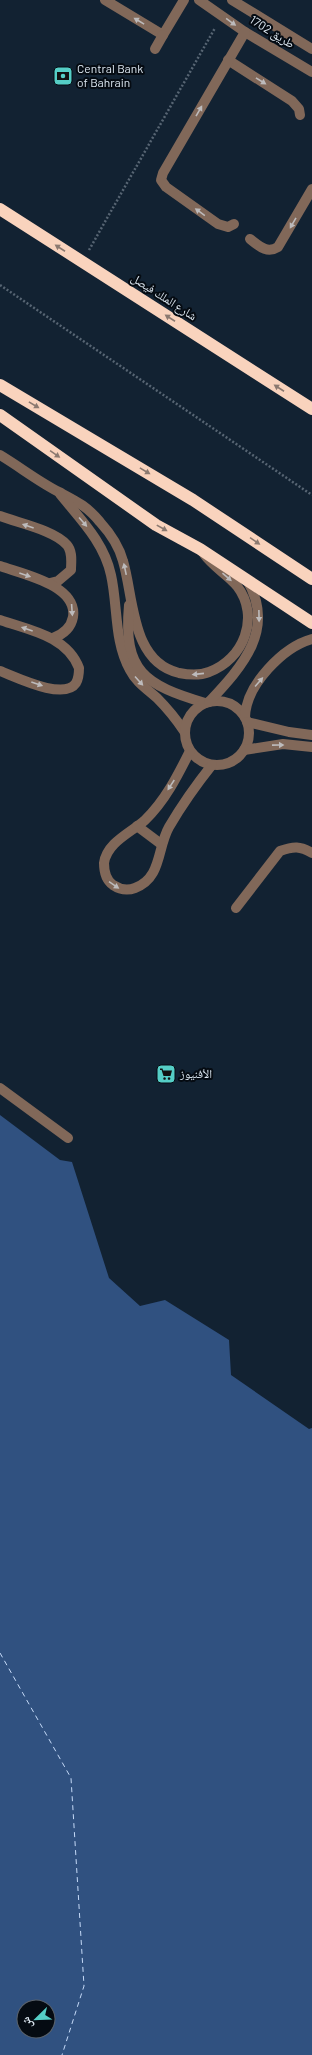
<svg xmlns="http://www.w3.org/2000/svg" width="312" height="2055" viewBox="0 0 312 2055" font-family="Barlow,'Noto Naskh Arabic',sans-serif">
  <style>
    .water { fill: #305180; fill-rule: evenodd }
    .lines { fill: none; stroke-linecap: round; stroke-linejoin: round }
    .ferry { stroke: #c5daf8; stroke-width: 1; stroke-dasharray: 5 4; stroke-linecap: butt }
    .path { stroke: #576573; stroke-width: 2.5; stroke-dasharray: 2 2; stroke-linecap: butt }
    .minor { stroke: #816859; stroke-width: 10 }
    .highway { stroke: #f9d3bd; stroke-width: 12 }
    .oneway { fill: #bdbbbc }
    .oneway2 { fill: #8b7970 }
    .labels { text-anchor: middle; stroke-width: 4; stroke-linejoin: round; paint-order: stroke }
    .street-label { font-size: 12px; fill: #dde8f2; stroke: #050b12 }
    .poi-label { font-size: 12px; fill: #dde8f2; stroke: #050b12; text-anchor: start }
  </style>
  <rect width="100%" height="100%" fill="#122232"/>
  <path class="water" d="M 0,1115 L 60,1160 L 72,1162 L 109,1278 L 140,1306 L 165,1300 L 229,1340 L 231,1375 L 309,1429 L 312,1428 L 312,2055 L 0,2055 ZM 24,2007 L 48,2007 L 48,2031 L 24,2031 Z"/>
  <g class="lines">
    <path class="ferry" d="M 0,1653 L 71,1778 L 84,1986 L 62,2055"/>
    <g class="path">
      <path d="M 89,250 L 215,28"/>
      <path d="M 0,285 L 312,495"/>
    </g>
    <g class="minor">
      <path d="M 105,0 L 163,35 L 184,0"/>
      <path d="M 199,0 L 245,32 L 312,72"/>
      <path d="M 232,0 L 312,49"/>
      <path d="M 155,49 L 163,35"/>
      <path d="M 228,60 L 292,101 L 299,109 L 300,115"/>
      <path d="M 234,224 L 228,227 L 218,224 L 166,187 L 161,180 L 163,173 L 245,32"/>
      <path d="M 250,239 C 259,246 267,254 278,247 L 312,189"/>
      <path d="M 0,455 C 20,467 39,482 59,492 C 76,501 87,506 100,522 C 110,533 119,546 123,561 C 134,598 131,662 179,673 C 189,675 199,676 209,672 C 243,660 261,617 237,586 C 227,574 213,567 204,554"/>
      <path d="M 60,494 C 80,519 104,542 111,575 C 118,606 114,642 130,670 C 136,682 147,689 157,698 C 167,708 176,719 184,731"/>
      <path d="M 0,516 C 18,523 54,530 67,545 C 73,552 71,562 71,570 L 58,581 L 50,583"/>
      <path d="M 0,566 C 22,574 78,585 73,617 C 71,628 64,634 53,638"/>
      <path d="M 129,605 C 123,672 145,685 205,703"/>
      <path d="M 0,620 C 29,630 67,636 79,668 C 79,673 79,678 76,683 C 64,701 16,677 0,671"/>
      <circle cx="217" cy="733" r="32"/>
      <path d="M 209,702 C 243,666 276,629 247,580"/>
      <path d="M 245,717 C 246,685 283,647 312,639"/>
      <path d="M 247,722 L 289,732 L 312,735"/>
      <path d="M 244,750 L 283,744 L 312,747"/>
      <path d="M 190,751 C 178,775 165,801 145,820 C 132,832 107,842 104,863 C 104,871 106,880 113,885 C 119,889 127,891 135,888 C 162,878 157,848 169,827 C 182,805 196,785 212,765"/>
      <path d="M 137,826 L 161,844"/>
      <path d="M 236,908 L 280,851 C 294,846 300,846 312,853"/>
      <path d="M 0,1088 L 68,1138"/>
    </g>
    <g class="highway">
      <path d="M 0,209 L 312,409"/>
      <path d="M 0,385 L 193,500 L 312,579"/>
      <path d="M 0,415 L 156,525 L 200,549 L 312,623"/>
    </g>
  </g>
  <defs><path id="oneway-solid" d="M-6-.8H1V-3.2L6.5 0L1 3.2V.8H-6Z"/></defs>
  <g class="oneway">
    <use href="#oneway-solid" transform="translate(139 21) rotate(-149)"/>
    <use href="#oneway-solid" transform="translate(231 22) rotate(36)"/>
    <use href="#oneway-solid" transform="translate(261 81) rotate(32)"/>
    <use href="#oneway-solid" transform="translate(199 111) rotate(-60)"/>
    <use href="#oneway-solid" transform="translate(200 212) rotate(-144)"/>
    <use href="#oneway-solid" transform="translate(293 223) rotate(120)"/>
    <use href="#oneway-solid" transform="translate(83 522) rotate(49)"/>
    <use href="#oneway-solid" transform="translate(28 526) rotate(-161)"/>
    <use href="#oneway-solid" transform="translate(125 569) rotate(-102)"/>
    <use href="#oneway-solid" transform="translate(25 575) rotate(19)"/>
    <use href="#oneway-solid" transform="translate(227 577) rotate(41)"/>
    <use href="#oneway-solid" transform="translate(72 610) rotate(86)"/>
    <use href="#oneway-solid" transform="translate(259 616) rotate(89)"/>
    <use href="#oneway-solid" transform="translate(27 629) rotate(-161)"/>
    <use href="#oneway-solid" transform="translate(198 674) rotate(174)"/>
    <use href="#oneway-solid" transform="translate(139 681) rotate(48)"/>
    <use href="#oneway-solid" transform="translate(259 682) rotate(-49)"/>
    <use href="#oneway-solid" transform="translate(37 684) rotate(19)"/>
    <use href="#oneway-solid" transform="translate(278 745) rotate(-1)"/>
    <use href="#oneway-solid" transform="translate(171 785) rotate(123)"/>
    <use href="#oneway-solid" transform="translate(114 885) rotate(34)"/>
  </g>
  <g class="oneway2">
    <use href="#oneway-solid" transform="translate(60 248) rotate(-147)"/>
    <use href="#oneway-solid" transform="translate(170 318) rotate(-147)"/>
    <use href="#oneway-solid" transform="translate(279 388) rotate(-147)"/>
    <use href="#oneway-solid" transform="translate(34 405) rotate(31)"/>
    <use href="#oneway-solid" transform="translate(55 454) rotate(35)"/>
    <use href="#oneway-solid" transform="translate(145 471) rotate(31)"/>
    <use href="#oneway-solid" transform="translate(162 528) rotate(29)"/>
    <use href="#oneway-solid" transform="translate(255 541) rotate(34)"/>
  </g>
  <defs>
    <g id="bank-square" transform="scale(1)"><rect x="-9" y="-9" width="18" height="18" rx="4" fill="#55cec6" stroke="#050b12"/><path d="M-6-4H6V4H-6ZM0-2.3a2.3 2.3 0 1 0 0 4.6a2.3 2.3 0 1 0 0-4.6Z" fill="#111"/></g>
    <g id="supermarket-square" transform="scale(1)"><rect x="-9" y="-9" width="18" height="18" rx="4" fill="#55cec6" stroke="#050b12"/><path d="M-6-5.5h2.5l.6 2H6L4.5 2H-2.5L-4.4-4H-6ZM-1.5 3.2a1.3 1.3 0 1 0 .1 0ZM3 3.2a1.3 1.3 0 1 0 .1 0Z" fill="#111"/></g>
  </defs>
  <g fill-rule="evenodd">
    <use href="#bank-square" x="63" y="76"/>
    <use href="#supermarket-square" x="166" y="1074"/>
  </g>
  <g class="labels">
    <g class="street-label">
      <text transform="translate(272 32) rotate(32)" y="4">طريق 1702</text>
      <text transform="translate(164 297) rotate(33)" y="4">شارع الملك فيصل</text>
    </g>
    <g class="poi-label">
      <text x="77" y="73">Central Bank<tspan x="77" dy="14">of Bahrain</tspan></text>
      <text x="180" y="1078">الأفنيوز</text>
    </g>
  </g>
  <g transform="translate(36 2019) rotate(247)"><circle r="19" fill="#050b12" stroke="#5b636c"/>
  <path d="M0-3L7 15L0 10L-7 15Z" fill="#55cec6"/>
  <text y="-6" font-size="11" font-weight="bold" text-anchor="middle" fill="#dde8f2">ش</text>
  </g>
</svg>
